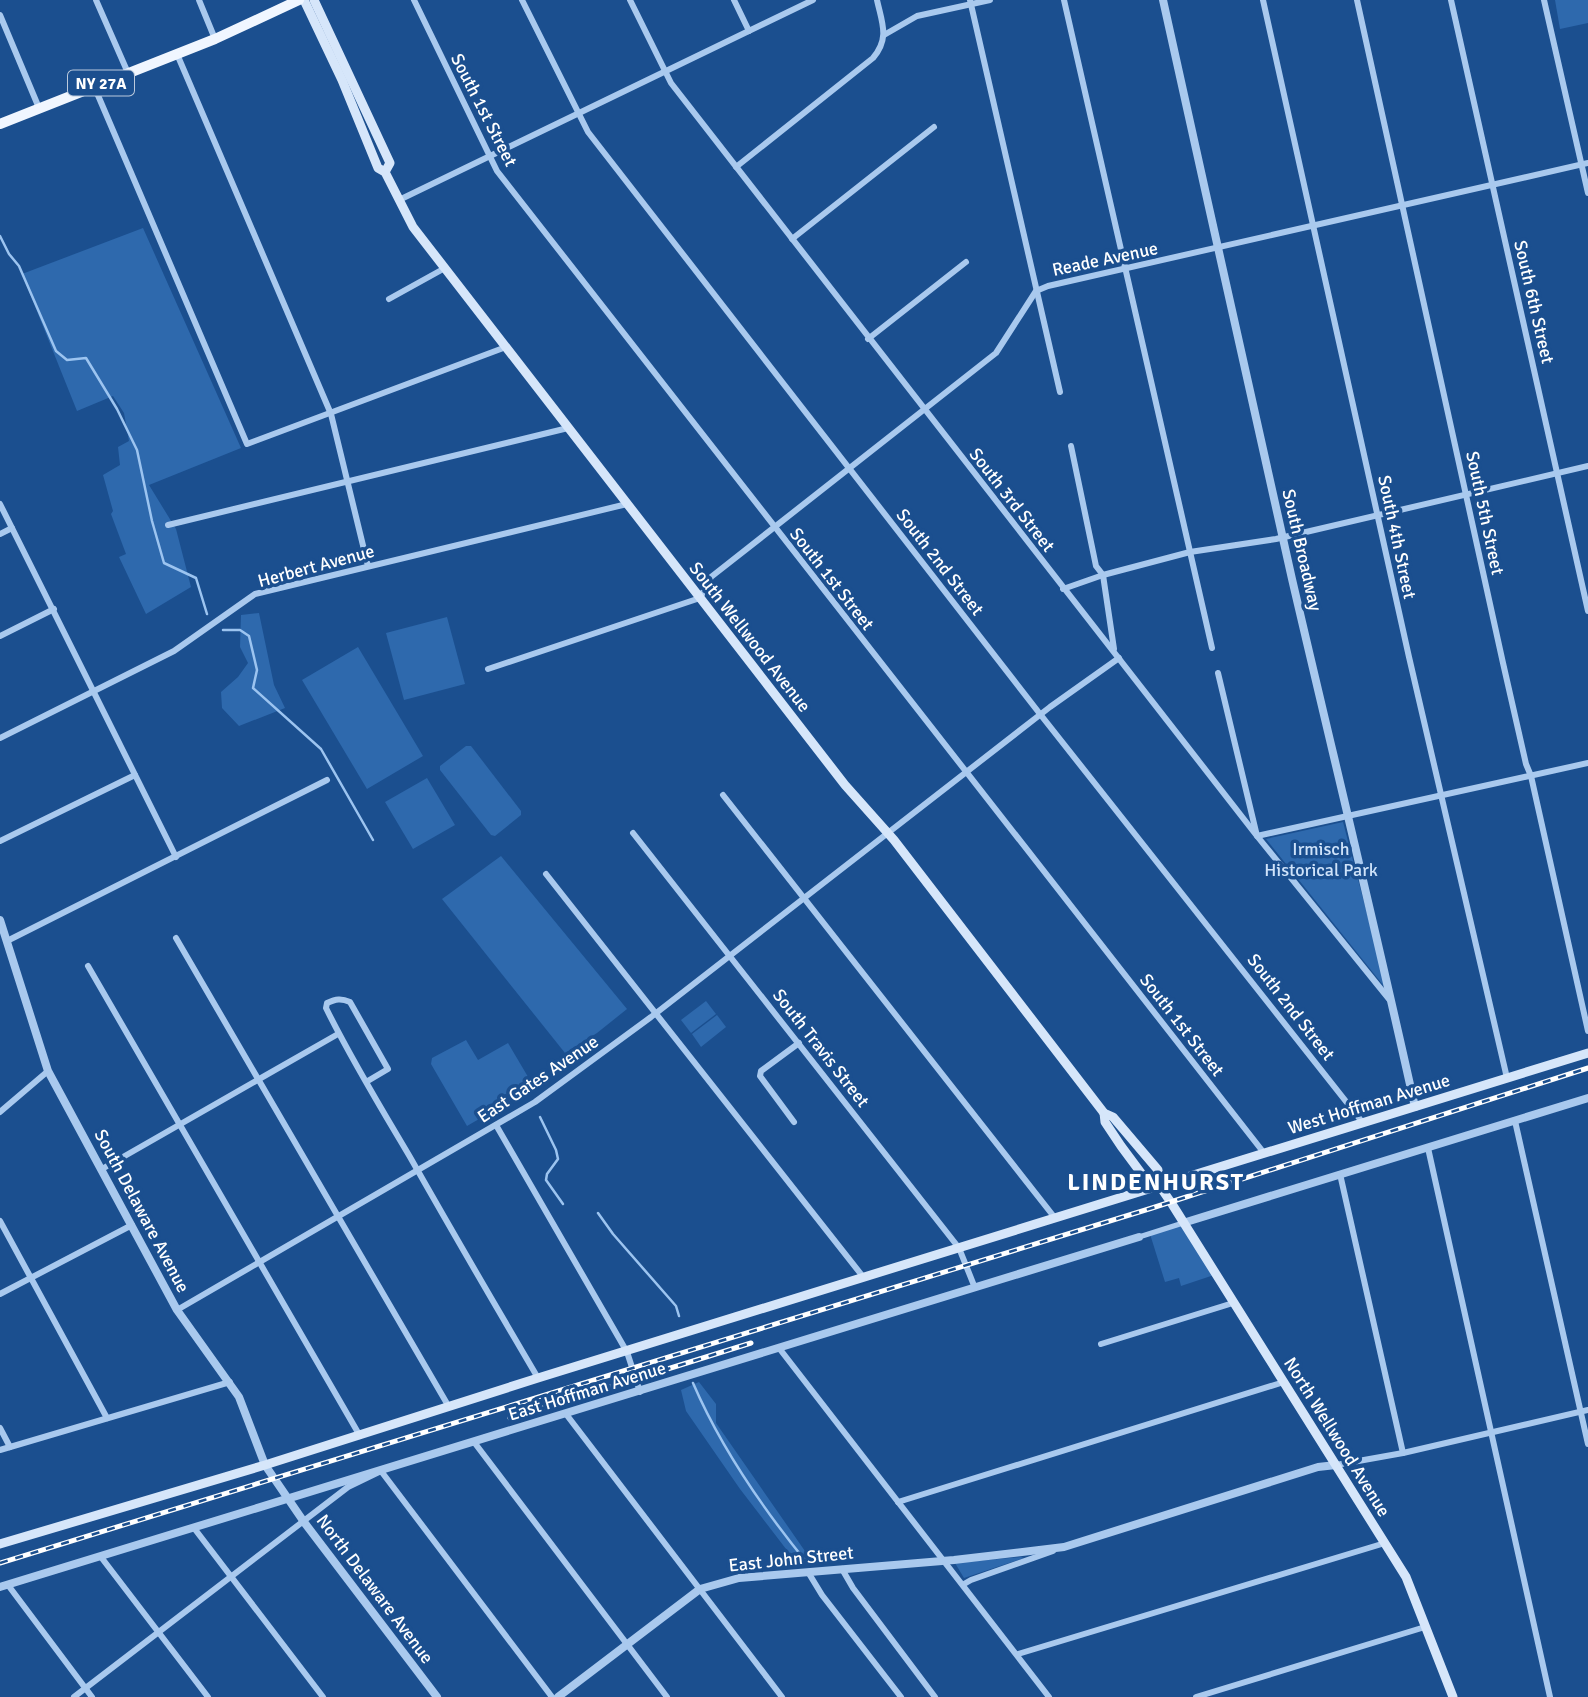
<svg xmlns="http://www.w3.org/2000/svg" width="1588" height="1697" viewBox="0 0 1588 1697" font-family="Signika,sans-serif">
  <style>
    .green { fill: #2e69ad }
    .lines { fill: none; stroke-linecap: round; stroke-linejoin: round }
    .stream { stroke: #9cc4f0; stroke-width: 2.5 }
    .pedestrian { stroke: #a9c9ee; stroke-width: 5 }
    .minor { stroke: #a9c9ee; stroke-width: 6 }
    .tertiary { stroke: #a9c9ee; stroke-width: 8 }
    .secondary { stroke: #d6e6fa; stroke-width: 9 }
    .primary { stroke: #f0f6ff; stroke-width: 10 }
    .rail-casing { stroke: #fff; stroke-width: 5 }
    .rail { stroke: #1b4f8f; stroke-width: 2.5; stroke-dasharray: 8; stroke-linecap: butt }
    .labels { text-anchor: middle; stroke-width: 7; stroke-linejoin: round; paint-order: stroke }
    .shield { fill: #1b4f8f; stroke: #bbcadd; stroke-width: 2 }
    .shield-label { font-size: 16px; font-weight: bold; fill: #fff }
    .street-label { font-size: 18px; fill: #fff; stroke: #1b4f8f }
    .park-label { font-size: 18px; fill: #cfe3fa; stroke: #1b4f8f }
    .district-label { font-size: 24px; font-weight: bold; letter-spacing: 2px; fill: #fff; stroke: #1b4f8f }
  </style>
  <rect width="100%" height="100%" fill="#1b4f8f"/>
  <g class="green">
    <path d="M 1555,0 L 1588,0 L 1588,23 L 1560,29 Z"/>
    <path d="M 143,228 L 241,448 L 149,485 L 176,529 L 191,587 L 146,614 L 119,557 L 126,554 L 111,514 L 113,511 L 103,475 L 120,465 L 118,447 L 129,441 L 124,413 L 113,396 L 77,411 L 22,274 Z"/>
    <path d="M 259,613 L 274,685 L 285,708 L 239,726 L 222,708 L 221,692 L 238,677 L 248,663 L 240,647 L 241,615 Z"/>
    <path d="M 447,617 L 465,684 L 404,700 L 386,633 Z"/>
    <path d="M 358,647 L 423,756 L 367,789 L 302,680 Z"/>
    <path d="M 466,746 L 471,746 L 521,811 L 521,815 L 495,836 L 491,835 L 440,770 L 440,766 Z"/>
    <path d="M 427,778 L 455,825 L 413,849 L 385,802 Z"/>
    <path d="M 1343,822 L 1387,990 L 1266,839 Z"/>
    <path d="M 501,856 L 627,1009 L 597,1033 L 565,1053 L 442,899 Z"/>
    <path d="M 706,1001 L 716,1014 L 691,1033 L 681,1020 Z"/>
    <path d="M 717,1015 L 726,1027 L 701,1047 L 692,1034 Z"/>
    <path d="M 466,1040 L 478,1060 L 508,1043 L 534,1087 L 467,1126 L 431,1064 L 432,1058 Z"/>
    <path d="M 1182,1224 L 1214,1275 L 1181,1286 L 1179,1278 L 1165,1282 L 1150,1234 Z"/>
    <path d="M 699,1382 L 716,1404 L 716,1423 L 807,1554 L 796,1562 L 740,1489 L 686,1411 L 681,1390 Z"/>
    <path d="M 1021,1557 L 1024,1558 L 964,1578 L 955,1563 Z"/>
  </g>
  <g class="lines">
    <g class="stream">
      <path d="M 0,236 L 9,254 L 19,266 L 56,351 L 67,360 L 86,358 L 117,409 L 137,450 L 152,521 L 164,563 L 196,578 L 207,614"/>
      <path d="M 223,630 L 240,630 L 249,636 L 257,670 L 253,688 L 321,749 L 373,840"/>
      <path d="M 540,1117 L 556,1150 L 558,1159 L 547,1174 L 546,1180 L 563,1204"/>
      <path d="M 598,1213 L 613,1234 L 676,1306 L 679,1316"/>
      <path d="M 693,1383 C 721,1448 763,1509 808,1564"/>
    </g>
    <path class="pedestrian" d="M 1139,1237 L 1183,1223"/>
    <g class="minor">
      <path d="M 96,0 L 128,73"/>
      <path d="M 199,0 L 215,39"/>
      <path d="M 414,0 L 497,171 L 1264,1153"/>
      <path d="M 522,0 L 588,132 L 1040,714 L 1363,1123"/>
      <path d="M 630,0 L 671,83 L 1257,836 L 1389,999"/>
      <path d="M 734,0 L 749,31"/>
      <path d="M 970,0 L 1060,392"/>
      <path d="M 1064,0 L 1212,648"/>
      <path d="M 1263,0 L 1409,657 L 1507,1078"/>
      <path d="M 1357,0 L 1503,663 L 1526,764 L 1531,776 L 1588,1031"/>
      <path d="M 1451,0 L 1588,611"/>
      <path d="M 1544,0 L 1588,193"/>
      <path d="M 0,15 L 39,108"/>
      <path d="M 884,35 L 917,16 L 990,0"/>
      <path d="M 177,54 L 331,414 L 368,566"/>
      <path d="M 94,86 L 247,444 L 506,347"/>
      <path d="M 736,167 L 873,58 C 890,38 882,23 877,0"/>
      <path d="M 399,200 L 813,0"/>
      <path d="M 792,239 L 934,127"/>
      <path d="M 389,299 L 445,268"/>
      <path d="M 868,339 L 966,262"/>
      <path d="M 1071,446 L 1096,566 L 1103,575 L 1114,649"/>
      <path d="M 0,504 L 176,857"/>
      <path d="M 168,525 L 568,428"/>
      <path d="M 0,534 L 12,528"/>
      <path d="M 1063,589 L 1103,575 L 1190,552 L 1276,539 L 1588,466"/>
      <path d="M 0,636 L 54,609"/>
      <path d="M 488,669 L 700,598 L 711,577 L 996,353 L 1036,291 L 1048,286 L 1588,163"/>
      <path d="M 1218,673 L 1257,836 L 1588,763"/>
      <path d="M 0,738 L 174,651 L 255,594 L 627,504"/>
      <path d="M 723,795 L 1055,1218"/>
      <path d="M 633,833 L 959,1248 L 975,1288"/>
      <path d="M 0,841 L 135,775"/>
      <path d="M 546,874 L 864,1278"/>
      <path d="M 176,938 L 449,1407"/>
      <path d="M 7,941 L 327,780"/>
      <path d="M 88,966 L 360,1436"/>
      <path d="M 366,1082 L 388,1069 L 350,1002 C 341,998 336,999 327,1003 L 326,1008 C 351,1059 381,1108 410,1157 C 452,1231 495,1305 538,1378"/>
      <path d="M 0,1112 L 48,1071"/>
      <path d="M 1515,1121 L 1588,1444"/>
      <path d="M 794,1122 L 760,1076 L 761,1071 L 799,1043"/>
      <path d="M 496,1125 L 627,1352 L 640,1392"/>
      <path d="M 1428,1148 L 1550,1697"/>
      <path d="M 102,1169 L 338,1034"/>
      <path d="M 1340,1174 L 1403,1453"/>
      <path d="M 0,1221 L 107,1418"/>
      <path d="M 0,1294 L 132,1225"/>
      <path d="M 177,1310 L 535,1102 L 651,1017 L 1050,707 L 1119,658"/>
      <path d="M 1101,1344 L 1233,1303"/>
      <path d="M 779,1348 L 1049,1697"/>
      <path d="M 566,1414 L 782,1697"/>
      <path d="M 0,1428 L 10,1447"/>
      <path d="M 474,1442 L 667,1697"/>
      <path d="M 0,1450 L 230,1382"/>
      <path d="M 1336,1465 L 1403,1453 L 1588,1410"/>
      <path d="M 898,1502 L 1284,1382"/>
      <path d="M 194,1528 L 323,1697"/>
      <path d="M 101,1557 L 208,1697"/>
      <path d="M 842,1569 L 853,1588 L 935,1697"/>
      <path d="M 808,1572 L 822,1595 L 901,1697"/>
      <path d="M 964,1584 L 971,1580 L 1053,1551"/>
      <path d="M 8,1585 L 92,1697"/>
      <path d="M 1018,1654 L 1385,1543"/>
      <path d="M 74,1697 L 348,1487 L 381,1471 L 552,1697"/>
      <path d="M 1196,1697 L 1425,1627"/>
    </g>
    <g class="tertiary">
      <path d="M 1163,0 C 1206,193 1248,386 1292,579 C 1333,755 1376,930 1415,1107"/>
      <path d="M 0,920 L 48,1071 L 177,1310 L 239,1397 L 265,1465 L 304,1522 L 437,1697"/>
      <path d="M 1183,1223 L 1588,1098"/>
      <path d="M 0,1587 L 1139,1237"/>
      <path d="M 558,1697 L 700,1589 L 739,1578 L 954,1560 L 1064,1547 L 1318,1467 L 1336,1465"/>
    </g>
    <g class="secondary">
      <path d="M 304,0 L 342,80 L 378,168 L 385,172 L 413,227 L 845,785 L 894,840 L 1104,1113 L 1113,1117 L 1158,1170 L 1159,1185"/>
      <path d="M 314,0 L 390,163 L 385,172"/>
      <path d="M 1104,1113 L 1105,1122 L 1121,1146 L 1144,1177 L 1159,1185 L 1172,1204 L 1406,1577 L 1453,1697"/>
      <path d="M 0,1544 L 265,1465 L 538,1378 L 1588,1053"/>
    </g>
    <path class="primary" d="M 0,124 L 215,39 L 299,0"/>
    <g class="rail-casing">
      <g id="rail">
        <path d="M 510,1418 L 751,1343"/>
        <path d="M 0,1563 L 1152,1208 L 1588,1068"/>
      </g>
    </g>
    <use href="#rail" class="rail"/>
  </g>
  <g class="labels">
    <rect class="shield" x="68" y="70.5" width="66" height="25" rx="5"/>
    <g class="shield-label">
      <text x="101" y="89">NY 27A</text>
    </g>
    <g class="street-label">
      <text transform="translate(484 110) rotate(63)" y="6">South 1st Street</text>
      <text transform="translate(1105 259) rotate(-12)" y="6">Reade Avenue</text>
      <text transform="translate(1534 302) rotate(77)" y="6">South 6th Street</text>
      <text transform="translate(1012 500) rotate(52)" y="6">South 3rd Street</text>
      <text transform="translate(1485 513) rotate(78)" y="6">South 5th Street</text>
      <text transform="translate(1397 537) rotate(78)" y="6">South 4th Street</text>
      <text transform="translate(1302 550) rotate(77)" y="6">South Broadway</text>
      <text transform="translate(940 562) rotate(52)" y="6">South 2nd Street</text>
      <text transform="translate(316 566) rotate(-15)" y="6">Herbert Avenue</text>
      <text transform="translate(832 579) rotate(52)" y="6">South 1st Street</text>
      <text transform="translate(750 637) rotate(52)" y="6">South Wellwood Avenue</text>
      <text transform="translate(1291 1007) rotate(52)" y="6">South 2nd Street</text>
      <text transform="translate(1182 1025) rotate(52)" y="6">South 1st Street</text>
      <text transform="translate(821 1048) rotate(52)" y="6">South Travis Street</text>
      <text transform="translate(538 1079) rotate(-34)" y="6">East Gates Avenue</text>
      <text transform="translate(1369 1104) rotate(-17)" y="6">West Hoffman Avenue</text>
      <text transform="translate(142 1211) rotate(62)" y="6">South Delaware Avenue</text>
      <text transform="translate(587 1391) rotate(-17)" y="6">East Hoffman Avenue</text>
      <text transform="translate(1337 1437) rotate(58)" y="6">North Wellwood Avenue</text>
      <text transform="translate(791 1559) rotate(-6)" y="6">East John Street</text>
      <text transform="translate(375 1589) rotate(53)" y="6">North Delaware Avenue</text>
    </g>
    <g class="park-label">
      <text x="1321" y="855">Irmisch<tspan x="1321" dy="21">Historical Park</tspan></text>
    </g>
    <g class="district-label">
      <text x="1156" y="1190">LINDENHURST</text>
    </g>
  </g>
</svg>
